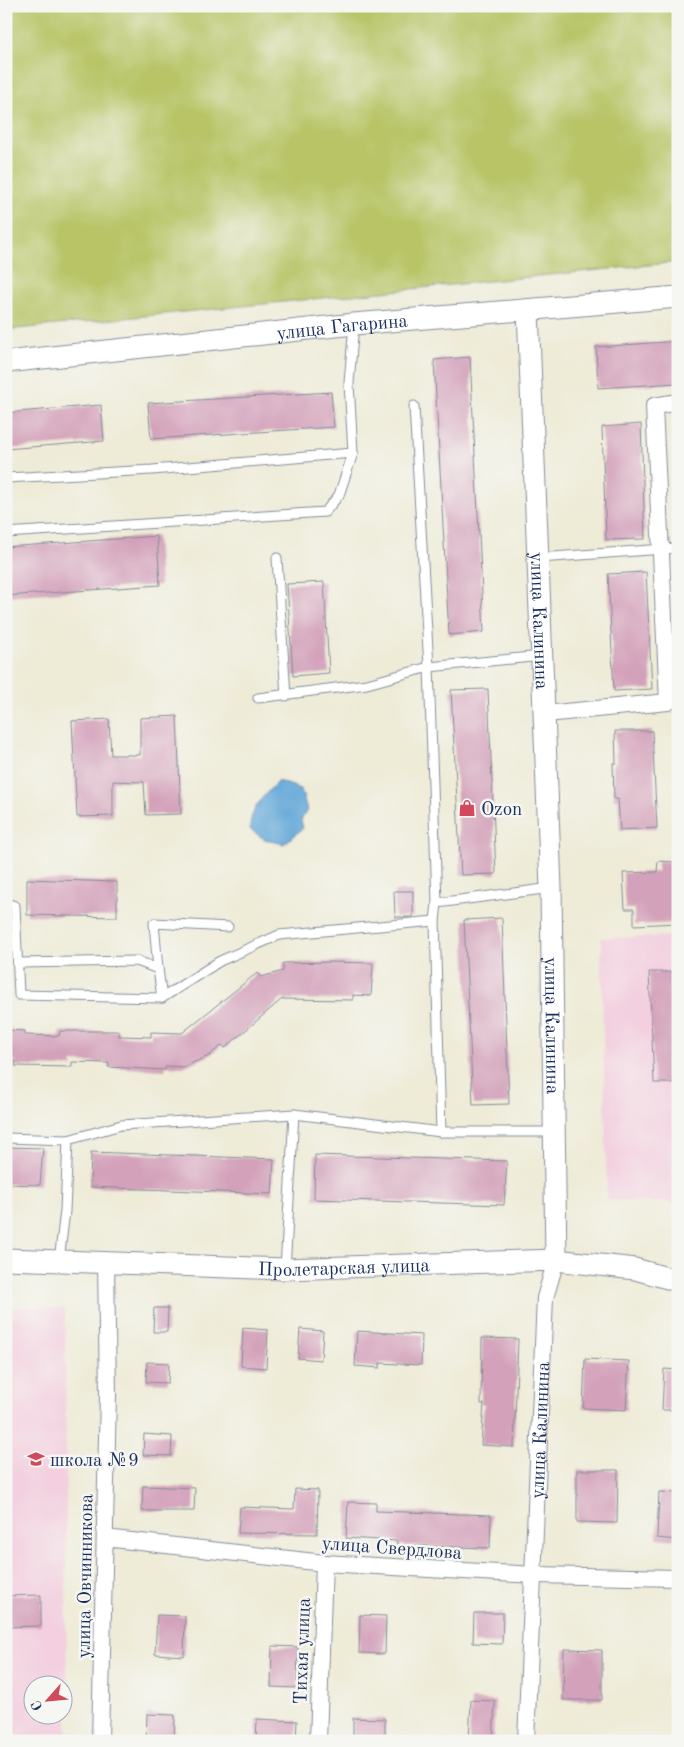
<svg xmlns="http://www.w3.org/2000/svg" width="684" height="1747" viewBox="0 0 684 1747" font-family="'Old Standard TT',serif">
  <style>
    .built { fill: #f3cfdf; fill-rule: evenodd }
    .green { fill: #b8c466; stroke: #6a7a62 }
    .water { fill: #63a7d8; stroke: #3f6b9b }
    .building { fill: #d3a1ba }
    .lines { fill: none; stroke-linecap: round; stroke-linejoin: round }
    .service-casing { stroke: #848d9a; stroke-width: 11 }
    .minor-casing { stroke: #848d9a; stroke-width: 18 }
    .tertiary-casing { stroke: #848d9a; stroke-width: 23 }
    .service { stroke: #fff; stroke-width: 9 }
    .minor { stroke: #fff; stroke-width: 16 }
    .tertiary { stroke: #fff; stroke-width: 21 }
    .labels { text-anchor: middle; stroke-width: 5; stroke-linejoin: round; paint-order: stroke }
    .street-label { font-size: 19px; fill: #1b2f5e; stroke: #f6f6f2 }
    .poi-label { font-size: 19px; fill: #1b2f5e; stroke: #f6f6f2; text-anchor: start }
  </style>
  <rect width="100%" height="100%" fill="#f6f6f2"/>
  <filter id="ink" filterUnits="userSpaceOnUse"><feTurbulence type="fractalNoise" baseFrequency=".02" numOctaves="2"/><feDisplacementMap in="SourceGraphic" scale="10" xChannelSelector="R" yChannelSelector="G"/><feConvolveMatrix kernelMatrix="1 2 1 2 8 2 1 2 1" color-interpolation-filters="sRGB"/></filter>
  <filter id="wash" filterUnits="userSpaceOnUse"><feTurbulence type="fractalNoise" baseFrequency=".0096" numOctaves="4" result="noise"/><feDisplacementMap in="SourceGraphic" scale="20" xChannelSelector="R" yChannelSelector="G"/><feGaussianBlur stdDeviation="1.12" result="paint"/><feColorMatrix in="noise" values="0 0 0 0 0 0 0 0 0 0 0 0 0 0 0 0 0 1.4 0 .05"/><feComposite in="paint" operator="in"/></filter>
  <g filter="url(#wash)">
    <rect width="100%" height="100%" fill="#eeebd7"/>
    <g class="built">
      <path d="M 678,936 L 678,1203 L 607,1200 L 601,938 Z"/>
      <path d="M 6,1307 L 65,1308 L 67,1741 L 6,1741 ZM 32,1684 L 62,1684 L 62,1714 L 32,1714 Z"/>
    </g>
    <path class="green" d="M 6,6 L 678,6 L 678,262 L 6,330 Z"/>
    <path class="water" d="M 278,781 L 301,789 L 307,810 L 301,820 L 303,828 L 284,844 L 264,839 L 250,829 C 250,808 264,796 278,781 Z"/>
    <g id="blocks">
      <g class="building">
        <path d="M 678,341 L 678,383 L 598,388 L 596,347 Z"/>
        <path d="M 470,357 L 484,632 L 449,635 L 434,360 Z"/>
        <path d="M 331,392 L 334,427 L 151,439 L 148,403 Z"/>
        <path d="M 101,405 L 104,441 L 6,449 L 6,413 Z"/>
        <path d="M 641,424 L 645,539 L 606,540 L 602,427 Z"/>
        <path d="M 157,536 L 160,585 L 6,596 L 6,547 Z"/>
        <path d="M 646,572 L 652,689 L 614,691 L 608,574 Z"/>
        <path d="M 324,582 L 329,673 L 293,676 L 287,584 Z"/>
        <path d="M 488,689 L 496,874 L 461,875 L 451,690 Z"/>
        <path d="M 177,716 L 181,814 L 146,815 L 144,782 L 113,781 L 113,816 L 77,817 L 72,721 L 109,719 L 111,755 L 140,755 L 140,718 Z"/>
        <path d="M 615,731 L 652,731 L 657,828 L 620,830 L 618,799 L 614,799 L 613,763 L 616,763 Z"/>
        <path d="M 658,861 L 675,862 L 678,923 L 634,925 L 634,909 L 625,909 L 623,873 L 657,872 Z"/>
        <path d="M 27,879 L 117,882 L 117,917 L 27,915 Z"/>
        <path d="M 394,891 L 413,891 L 413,917 L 395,917 Z"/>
        <path d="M 502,918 L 509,1104 L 473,1105 L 464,920 Z"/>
        <path d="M 329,962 L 373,963 L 371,996 L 353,995 L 353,1000 L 282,999 L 225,1048 L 222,1045 L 209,1056 L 183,1067 L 166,1066 L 165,1070 L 108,1067 L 109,1063 L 72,1062 L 72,1067 L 15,1066 L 16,1061 L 6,1060 L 6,1030 L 25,1031 L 25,1035 L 59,1036 L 60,1031 L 119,1031 L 119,1036 L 151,1037 L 151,1032 L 182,1033 L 257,973 L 261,977 L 283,971 L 283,963 Z"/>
        <path d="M 649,972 L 678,972 L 678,1083 L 654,1083 Z"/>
        <path d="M 6,1147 L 43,1148 L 40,1185 L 6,1184 Z"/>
        <path d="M 91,1152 L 274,1159 L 272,1194 L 90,1187 Z"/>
        <path d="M 315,1155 L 507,1161 L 504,1205 L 314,1199 Z"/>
        <path d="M 154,1308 L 168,1308 L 167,1332 L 153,1332 Z"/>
        <path d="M 243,1328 L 268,1330 L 266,1368 L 241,1366 Z"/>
        <path d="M 300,1329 L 323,1331 L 321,1360 L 298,1358 Z"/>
        <path d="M 357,1331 L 422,1335 L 421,1365 L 380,1363 L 380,1368 L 355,1366 Z"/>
        <path d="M 482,1338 L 518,1339 L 514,1447 L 481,1445 L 484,1404 L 481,1404 Z"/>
        <path d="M 585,1359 L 629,1361 L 626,1410 L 583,1408 Z"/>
        <path d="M 147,1362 L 169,1363 L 168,1383 L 146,1382 Z"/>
        <path d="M 664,1369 L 678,1370 L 678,1410 L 662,1410 Z"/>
        <path d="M 144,1434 L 172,1436 L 171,1456 L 143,1455 Z"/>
        <path d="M 577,1470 L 618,1470 L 617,1523 L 577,1522 Z"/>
        <path d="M 143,1486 L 195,1488 L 194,1511 L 142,1511 Z"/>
        <path d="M 295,1489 L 318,1490 L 317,1534 L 238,1533 L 240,1507 L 294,1509 Z"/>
        <path d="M 659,1492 L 678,1493 L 678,1540 L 657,1538 Z"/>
        <path d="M 348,1502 L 376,1503 L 376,1511 L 491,1515 L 490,1548 L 397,1545 L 397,1541 L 346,1538 Z"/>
        <path d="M 41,1595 L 41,1626 L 6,1627 L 6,1596 Z"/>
        <path d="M 474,1613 L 503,1613 L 502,1644 L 473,1643 Z"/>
        <path d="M 157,1615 L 185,1616 L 184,1656 L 155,1654 Z"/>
        <path d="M 360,1615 L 386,1616 L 385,1654 L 359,1653 Z"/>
        <path d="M 272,1646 L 298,1647 L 297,1688 L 271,1687 Z"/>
        <path d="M 564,1649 L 602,1650 L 602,1700 L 563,1700 Z"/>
        <path d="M 471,1700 L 495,1701 L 493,1741 L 469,1741 Z"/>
        <path d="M 147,1714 L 175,1715 L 174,1741 L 146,1741 Z"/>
        <path d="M 353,1718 L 385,1719 L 385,1741 L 353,1741 Z"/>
        <path d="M 257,1719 L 297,1721 L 296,1741 L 256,1741 Z"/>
      </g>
    </g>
  </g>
  <g filter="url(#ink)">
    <use href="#blocks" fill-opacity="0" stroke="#848d9a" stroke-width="1"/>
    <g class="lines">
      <g class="service-casing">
        <g id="service">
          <path d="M 414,406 L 429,667 L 437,903 L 435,921 L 441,1132"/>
          <path d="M 6,478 L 152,470 L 353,453 L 349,383 L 354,324"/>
          <path d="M 6,533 L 325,512 L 339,495 L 353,453"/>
          <path d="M 277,558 L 286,696"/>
          <path d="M 539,558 L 678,548"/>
          <path d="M 258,698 L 367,684 L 429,667 L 542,656"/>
          <path d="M 6,903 L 15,906 L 19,995 L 162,998 L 220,961 L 279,935 L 435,921"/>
          <path d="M 437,903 L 551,888"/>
          <path d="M 18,963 L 137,961 L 158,969 L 162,998"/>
          <path d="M 158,969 L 154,923 L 228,927"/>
          <path d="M 6,1138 L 68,1140 L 121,1125 L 294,1114 L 441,1132 L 554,1132"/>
          <path d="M 59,1261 L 65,1211 L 68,1140"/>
          <path d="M 285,1269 L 294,1114"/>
        </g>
      </g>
      <g class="minor-casing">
        <g id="minor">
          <path d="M 545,714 L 668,702 L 654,406 L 678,402"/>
          <path d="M 105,1538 L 324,1563 L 535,1575 L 678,1578"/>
          <path d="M 100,1741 L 108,1395 L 106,1262"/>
          <path d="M 318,1741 L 324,1563"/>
          <path id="s1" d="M 526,1741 L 545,1298 L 556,1260"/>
        </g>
      </g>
      <g class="tertiary-casing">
        <g id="tertiary">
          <path id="s2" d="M 528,310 L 551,888 L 556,1260"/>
          <path id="s3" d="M 6,362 L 354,324 L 678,297"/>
          <path id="s4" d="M 6,1259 L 285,1269 L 556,1260 L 635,1269 L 678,1281"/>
        </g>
      </g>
      <use href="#service" class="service"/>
      <use href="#minor" class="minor"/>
      <use href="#tertiary" class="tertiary"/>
    </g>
  </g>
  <defs>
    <g id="shop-bare" transform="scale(1.35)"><path d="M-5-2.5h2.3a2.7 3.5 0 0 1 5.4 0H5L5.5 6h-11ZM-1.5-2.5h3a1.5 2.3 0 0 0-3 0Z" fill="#d1495b" stroke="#f6f6f2" stroke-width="2.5" paint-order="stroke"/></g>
    <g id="school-bare" transform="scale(1.35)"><path d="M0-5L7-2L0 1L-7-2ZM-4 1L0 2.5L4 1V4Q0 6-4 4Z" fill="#d1495b" stroke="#f6f6f2" stroke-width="2.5" paint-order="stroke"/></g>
  </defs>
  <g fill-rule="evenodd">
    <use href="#shop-bare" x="467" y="808"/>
    <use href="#school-bare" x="36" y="1459"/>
  </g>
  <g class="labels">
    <g class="street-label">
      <text dy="7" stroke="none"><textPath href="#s3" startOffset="338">улица Гагарина</textPath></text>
      <text dy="7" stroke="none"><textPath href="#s2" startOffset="311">улица Калинина</textPath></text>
      <text dy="7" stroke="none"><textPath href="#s2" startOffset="716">улица Калинина</textPath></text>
      <text dy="7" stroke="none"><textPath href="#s4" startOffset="338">Пролетарская улица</textPath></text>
      <text dy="7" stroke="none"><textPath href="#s1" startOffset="311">улица Калинина</textPath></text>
      <text transform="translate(392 1547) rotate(4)" y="7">улица Свердлова</text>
      <text transform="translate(84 1576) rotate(-89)" y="7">улица Овчинникова</text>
      <text transform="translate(301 1651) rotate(-88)" y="7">Тихая улица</text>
    </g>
    <g class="poi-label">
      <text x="481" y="815">Ozon</text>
      <text x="50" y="1466">школа №9</text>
    </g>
  </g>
  <rect width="684" height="1747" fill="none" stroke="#f6f6f2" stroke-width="25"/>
  <g transform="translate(48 1700) rotate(243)"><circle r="24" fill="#f6f6f2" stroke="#9ea6b7"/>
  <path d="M0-4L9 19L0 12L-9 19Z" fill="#d1495b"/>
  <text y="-8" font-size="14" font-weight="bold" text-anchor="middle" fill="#1b2f5e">С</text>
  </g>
</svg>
